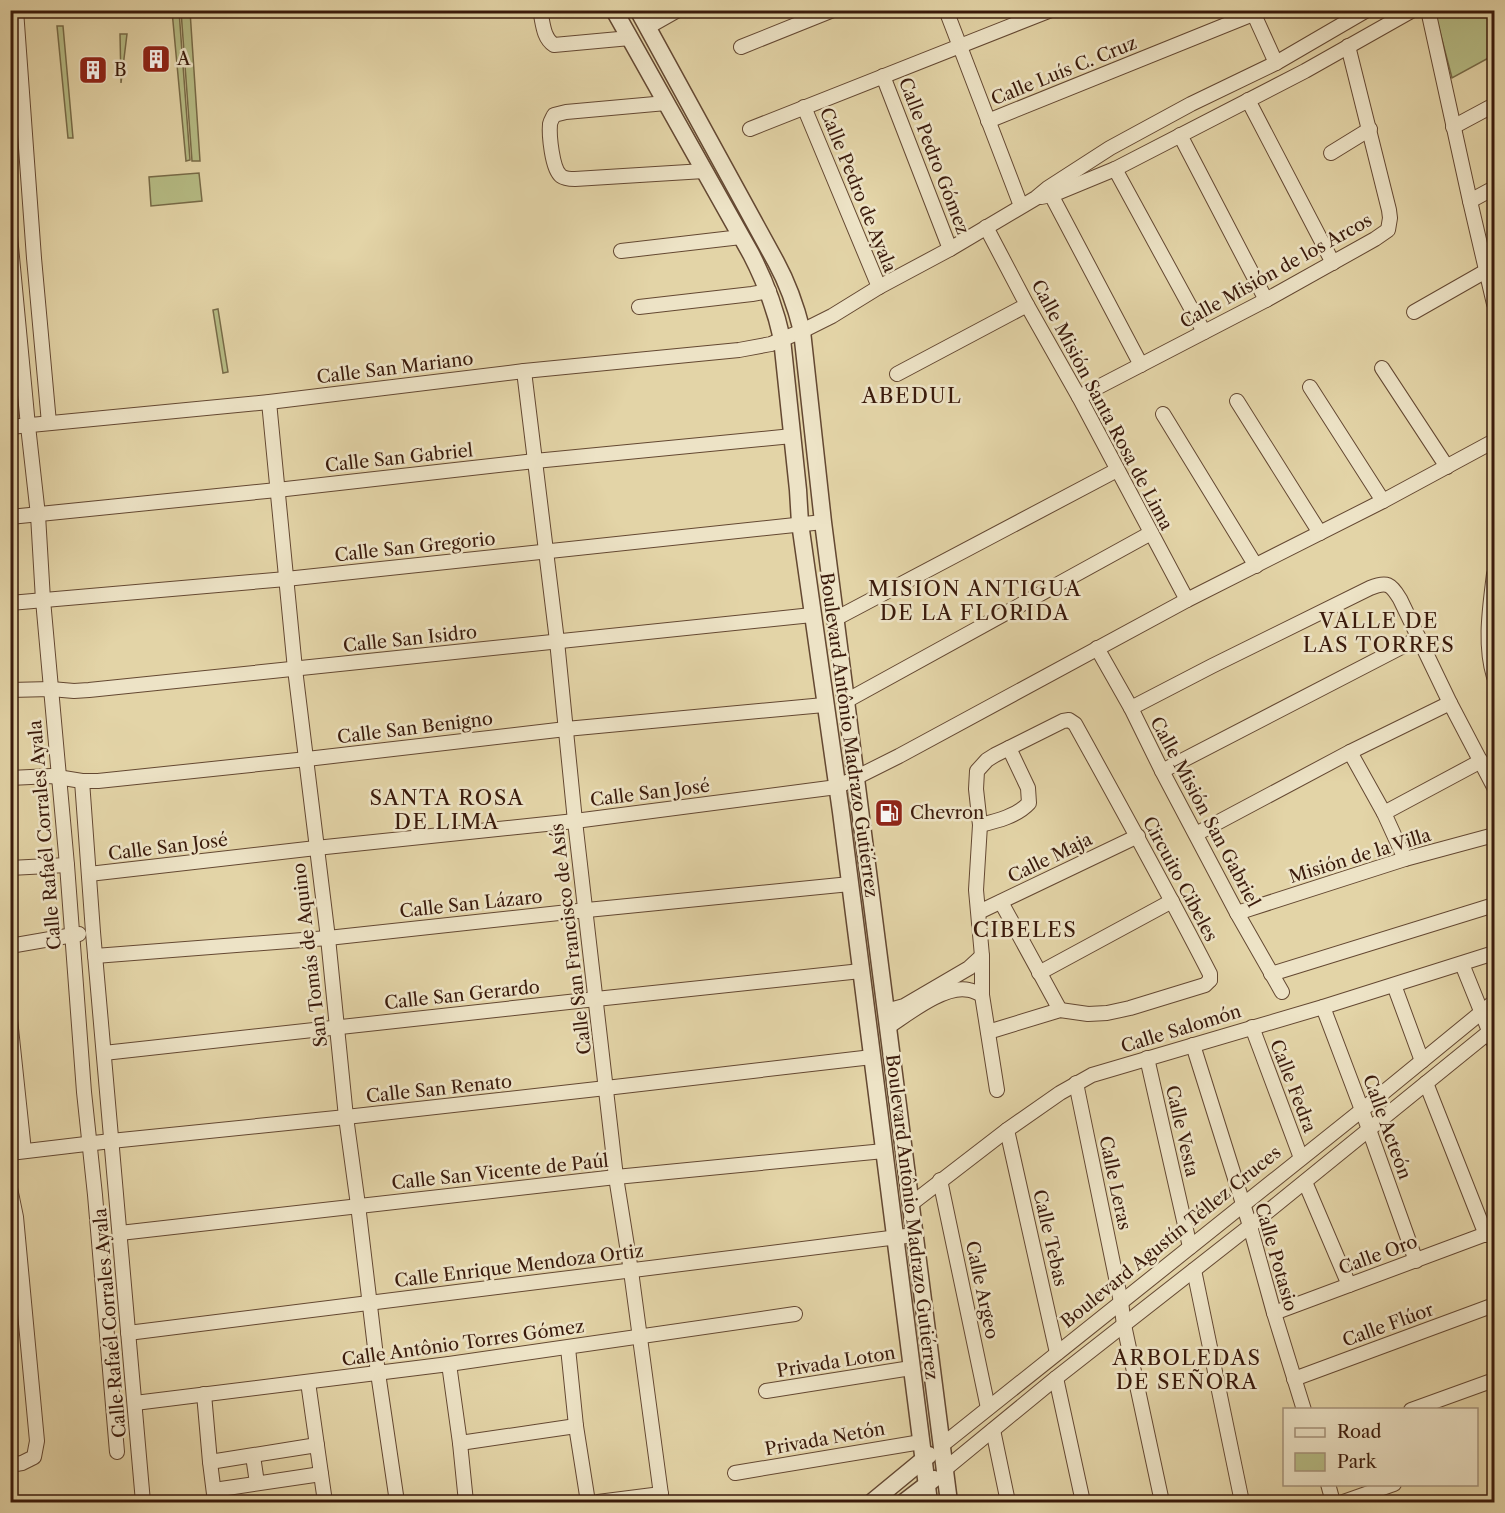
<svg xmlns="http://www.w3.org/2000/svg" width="1505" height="1513" viewBox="0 0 1505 1513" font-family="'Libre Caslon Text',serif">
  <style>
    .green { fill: #b6bc85; stroke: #786b48; stroke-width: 1.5 }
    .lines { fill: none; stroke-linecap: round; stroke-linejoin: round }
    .minor-casing { stroke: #644832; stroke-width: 16 }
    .tertiary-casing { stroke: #644832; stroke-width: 19 }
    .minor { stroke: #ede3c6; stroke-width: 14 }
    .tertiary { stroke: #ede3c6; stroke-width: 16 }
    .labels { text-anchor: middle; stroke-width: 5; stroke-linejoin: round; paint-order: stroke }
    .poi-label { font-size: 18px; fill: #3a1a0b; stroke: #ede3c6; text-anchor: start }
    .street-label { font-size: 18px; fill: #3a1a0b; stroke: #ede3c6 }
    .quarter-label { font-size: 21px; letter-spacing: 1.5px; fill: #3a1a0b; stroke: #ede3c6 }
  </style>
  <rect width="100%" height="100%" fill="#e3d4a7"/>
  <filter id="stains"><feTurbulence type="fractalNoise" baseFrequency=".00333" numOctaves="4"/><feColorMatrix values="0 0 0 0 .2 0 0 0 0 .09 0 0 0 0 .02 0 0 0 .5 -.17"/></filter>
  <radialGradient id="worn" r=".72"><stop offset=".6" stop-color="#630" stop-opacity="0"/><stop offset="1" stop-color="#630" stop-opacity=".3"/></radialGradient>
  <g class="green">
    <path d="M 1444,10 L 1494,11 L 1494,55 L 1452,78 L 1435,13 Z"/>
    <path d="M 172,11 L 179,11 L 190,160 L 186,161 Z"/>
    <path d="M 181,11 L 190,11 L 200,161 L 192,161 Z"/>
    <path d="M 57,26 L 63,26 L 73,138 L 68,138 Z"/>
    <path d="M 120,34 L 127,34 L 121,83 Z"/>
    <path d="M 199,173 L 202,201 L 151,206 L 149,177 Z"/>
    <path d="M 218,309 L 228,372 L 223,373 L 213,310 Z"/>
  </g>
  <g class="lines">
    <g class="minor-casing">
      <g id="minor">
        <path d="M 16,10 L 34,258 L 49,423"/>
        <path d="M 540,10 C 543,23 543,38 554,45 L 630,38"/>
        <path d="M 946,10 L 1021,206"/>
        <path d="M 1252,10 L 1276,63"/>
        <path d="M 1428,10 L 1470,201 L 1494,304"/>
        <path d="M 648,27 L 678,10"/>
        <path d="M 741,47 L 833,10"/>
        <path d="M 883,76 L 950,249"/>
        <path d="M 1248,100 L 1333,263"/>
        <path d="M 666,103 L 566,112 L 554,115 C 552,119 551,120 550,124 C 549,135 552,169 561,176 C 565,179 570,179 575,179 L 704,171"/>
        <path d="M 804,107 L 879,287"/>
        <path d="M 988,121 L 1253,14"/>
        <path d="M 1453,127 L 1494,105"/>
        <path d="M 750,129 L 1051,10"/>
        <path d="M 1180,135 L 1266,300"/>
        <path d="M 1331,153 L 1370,129"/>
        <path d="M 1115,169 L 1204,332"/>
        <path d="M 1048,189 L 1141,365"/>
        <path d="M 1041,197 L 1052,195 L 1115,169 L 1305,71 L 1413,10"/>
        <path d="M 1470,201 L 1494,188"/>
        <path d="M 986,227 L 1027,305 L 1079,397 L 1187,600"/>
        <path d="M 10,236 L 28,426 L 38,515 L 43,600 L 67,865 L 84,1092 L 95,1195 L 117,1452"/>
        <path d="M 621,251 L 741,237"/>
        <path d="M 639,307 L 752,294 L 769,291"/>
        <path d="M 1414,312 L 1493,267"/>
        <path d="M 1382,368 L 1447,467"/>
        <path d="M 524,371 L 557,641 L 575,821 L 616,1177 L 631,1271 L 662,1502"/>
        <path d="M 897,374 L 1027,305"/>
        <path d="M 1310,387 L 1383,501"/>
        <path d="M 1079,397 L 1266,300 L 1375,239 L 1388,230 L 1390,218 L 1389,210 L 1348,46"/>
        <path d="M 1237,401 L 1320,533"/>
        <path d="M 269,402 L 295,669 L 328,938 L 346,1117 L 358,1205 L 378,1373 L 397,1502"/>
        <path d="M 1163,414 L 1256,566"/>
        <path d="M 10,427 L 269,402 L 524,371 L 739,350 L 771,344 L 802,331 L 832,316 L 879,287 L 950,249 L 1036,198 L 1048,188 L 1110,148 L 1191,104 L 1276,63 L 1367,10"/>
        <path d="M 10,517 L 277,490 L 535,461 L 792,436"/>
        <path d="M 1494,574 C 1490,608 1484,644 1494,677"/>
        <path d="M 10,603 L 286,579 L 823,522"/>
        <path d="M 835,619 L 1117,470"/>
        <path d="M 1097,648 L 1131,708 L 1162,771 L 1237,913 L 1282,992"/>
        <path d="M 10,690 L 51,689 L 74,691 L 89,690 L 812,615"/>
        <path d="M 846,701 L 1151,533"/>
        <path d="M 1131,708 L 1212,666 L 1370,588 C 1387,581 1391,584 1400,599 L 1450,703 L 1494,787"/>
        <path d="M 1350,752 L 1384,813 L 1405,859"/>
        <path d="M 1162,771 L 1419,638"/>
        <path d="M 10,778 L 51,776 L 82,781 L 98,781 L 307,759 L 566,729 L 824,705"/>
        <path d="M 82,781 L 93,932 L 143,1502"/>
        <path d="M 1384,813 L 1481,761"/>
        <path d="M 980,825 C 997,821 1017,816 1029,803 L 1028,788 L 1009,748"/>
        <path d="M 1196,834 L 1350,752 L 1450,703"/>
        <path d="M 10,868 L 67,865"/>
        <path d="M 89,874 L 316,848 L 575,821 L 837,787 L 899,756 L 1187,600 L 1383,501 L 1494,441"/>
        <path d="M 1001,902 L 1060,1010"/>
        <path d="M 979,912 L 1138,836"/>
        <path d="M 1237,913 L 1405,859 L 1494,835"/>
        <path d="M 10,946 L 79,934"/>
        <path d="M 95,956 L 328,938 L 587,910 L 850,884"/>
        <path d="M 1462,964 L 1494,1043"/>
        <path d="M 1039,973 L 1172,901"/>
        <path d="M 1271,974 L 1494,905"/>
        <path d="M 1394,985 L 1422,1061"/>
        <path d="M 1323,1007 L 1362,1110 L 1416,1261"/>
        <path d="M 886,1011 L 904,1006 L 969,968 L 982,956"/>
        <path d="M 10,1019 L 24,1151"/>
        <path d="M 888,1027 C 908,1014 945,984 969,990 C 974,991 978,993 982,995"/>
        <path d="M 1252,1027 L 1301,1158"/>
        <path d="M 988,1032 L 1060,1010 L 1088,1014 L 1107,1013 L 1130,1008 L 1205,985 L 1210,980"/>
        <path d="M 1193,1045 L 1250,1226 L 1274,1313 L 1304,1410"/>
        <path d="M 104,1053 L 596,999 L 861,971"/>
        <path d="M 1147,1058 L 1190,1247"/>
        <path d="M 1076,1083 L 1121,1302 L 1124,1325 L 1162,1502"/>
        <path d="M 1426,1083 L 1486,1235"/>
        <path d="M 997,1090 L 982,995 L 982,956 L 976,890 L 980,825 L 976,789 L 977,771 L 987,760 L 995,755 L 1063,721 L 1069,720 L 1075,724 C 1121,807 1167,890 1210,974 L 1210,980"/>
        <path d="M 1007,1130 L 1057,1353"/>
        <path d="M 10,1153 L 111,1141 L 346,1117 L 606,1088 L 872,1057"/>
        <path d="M 940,1180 L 988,1408"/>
        <path d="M 1305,1182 L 1349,1285"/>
        <path d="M 10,1188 L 16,1217 L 37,1441 L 34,1457 L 22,1463 L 10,1465"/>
        <path d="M 911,1204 L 1007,1130 L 1060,1093 L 1092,1075 L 1323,1007 L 1494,953"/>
        <path d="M 120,1233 L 616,1177 L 884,1151"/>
        <path d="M 1194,1270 L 1242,1502"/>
        <path d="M 1274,1313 L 1494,1231"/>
        <path d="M 128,1333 L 914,1235"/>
        <path d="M 568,1348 L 576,1426 L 588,1502"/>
        <path d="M 449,1364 L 460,1443 L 466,1502"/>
        <path d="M 1056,1378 L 1083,1502"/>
        <path d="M 1294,1379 L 1494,1305"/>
        <path d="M 308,1382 L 325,1502"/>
        <path d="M 766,1391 L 911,1368"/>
        <path d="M 204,1394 L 210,1462 L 215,1502"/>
        <path d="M 135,1403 L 449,1364 L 795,1314"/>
        <path d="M 1411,1410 L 1494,1380"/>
        <path d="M 993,1430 L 1008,1502"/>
        <path d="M 460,1443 L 576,1426"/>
        <path d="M 941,1446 L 1362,1110 L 1494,1002"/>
        <path d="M 253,1456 L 257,1483"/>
        <path d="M 210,1462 L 317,1445"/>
        <path d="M 944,1470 L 1056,1378 L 1250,1226 L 1494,1028"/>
        <path d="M 735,1473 L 921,1442"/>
        <path d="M 1328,1484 L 1333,1502"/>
        <path d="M 214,1490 L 321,1474"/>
        <path d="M 598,1502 L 661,1494"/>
        <path d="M 1343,1502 L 1394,1484"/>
      </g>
    </g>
    <g class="tertiary-casing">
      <g id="tertiary">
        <path d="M 614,10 L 751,254 C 766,283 775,307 782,339 L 798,490 L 800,523 L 841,812 L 929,1502"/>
        <path d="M 638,10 L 776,262 C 788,284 796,307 802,331 L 823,522 L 949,1502"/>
        <path d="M 872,1502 L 929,1455"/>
        <path d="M 904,1502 L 934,1479"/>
      </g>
    </g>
    <use href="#minor" class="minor"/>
    <use href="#tertiary" class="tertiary"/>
  </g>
  <defs>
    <g id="building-square" transform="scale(1.5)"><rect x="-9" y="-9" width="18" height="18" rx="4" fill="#8f2418" stroke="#ede3c6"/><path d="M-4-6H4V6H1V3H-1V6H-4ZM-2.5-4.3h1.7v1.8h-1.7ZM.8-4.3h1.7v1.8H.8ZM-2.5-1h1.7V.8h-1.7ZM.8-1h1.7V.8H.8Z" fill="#fff"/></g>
    <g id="fuel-square" transform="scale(1.5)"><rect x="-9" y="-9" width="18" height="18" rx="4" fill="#8f2418" stroke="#ede3c6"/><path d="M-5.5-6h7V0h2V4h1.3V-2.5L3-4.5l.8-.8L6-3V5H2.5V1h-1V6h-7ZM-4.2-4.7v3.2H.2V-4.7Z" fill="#fff"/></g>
  </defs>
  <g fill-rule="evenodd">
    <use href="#building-square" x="156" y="59"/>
    <use href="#building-square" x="93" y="70"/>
    <use href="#fuel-square" x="889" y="813"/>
  </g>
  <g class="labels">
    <g class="poi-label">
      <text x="177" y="65">A</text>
      <text x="114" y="76">B</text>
      <text x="910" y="819">Chevron</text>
    </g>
    <g class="street-label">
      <text transform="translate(1064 71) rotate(-22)" y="6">Calle Luís C. Cruz</text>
      <text transform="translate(934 156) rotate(69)" y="6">Calle Pedro Gómez</text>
      <text transform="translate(858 190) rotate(68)" y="6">Calle Pedro de Ayala</text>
      <text transform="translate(1276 271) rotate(-29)" y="6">Calle Misión de los Arcos</text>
      <text transform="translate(395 368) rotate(-7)" y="6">Calle San Mariano</text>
      <text transform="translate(1102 405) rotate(62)" y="6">Calle Misión Santa Rosa de Lima</text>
      <text transform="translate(399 458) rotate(-6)" y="6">Calle San Gabriel</text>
      <text transform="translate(415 547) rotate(-6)" y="6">Calle San Gregorio</text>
      <text transform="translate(410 639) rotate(-6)" y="6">Calle San Isidro</text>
      <text transform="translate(415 728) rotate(-7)" y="6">Calle San Benigno</text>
      <text transform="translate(849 735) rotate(82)" y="6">Boulevard Antônio Madrazo Gutiérrez</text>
      <text transform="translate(650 793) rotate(-7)" y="6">Calle San José</text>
      <text transform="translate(1205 812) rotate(62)" y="6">Calle Misión San Gabriel</text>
      <text transform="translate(45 835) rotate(-95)" y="6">Calle Rafaél Corrales Ayala</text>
      <text transform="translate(168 847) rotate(-7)" y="6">Calle San José</text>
      <text transform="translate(1360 856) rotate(-17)" y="6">Misión de la Villa</text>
      <text transform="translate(1050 858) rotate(-26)" y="6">Calle Maja</text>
      <text transform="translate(1180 879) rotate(62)" y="6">Circuito Cibeles</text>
      <text transform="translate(471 904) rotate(-6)" y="6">Calle San Lázaro</text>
      <text transform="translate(571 939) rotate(-97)" y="6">Calle San Francisco de Asís</text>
      <text transform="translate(310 955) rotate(-97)" y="6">San Tomás de Aquino</text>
      <text transform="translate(462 995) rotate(-6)" y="6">Calle San Gerardo</text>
      <text transform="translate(1181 1029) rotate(-17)" y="6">Calle Salomón</text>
      <text transform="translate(1293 1086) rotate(69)" y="6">Calle Fedra</text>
      <text transform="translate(439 1089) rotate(-6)" y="6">Calle San Renato</text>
      <text transform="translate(1387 1127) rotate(70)" y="6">Calle Acteón</text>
      <text transform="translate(1182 1131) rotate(77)" y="6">Calle Vesta</text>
      <text transform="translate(500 1172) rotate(-6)" y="6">Calle San Vicente de Paúl</text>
      <text transform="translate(1115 1183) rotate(78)" y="6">Calle Leras</text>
      <text transform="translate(912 1217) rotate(83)" y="6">Boulevard Antônio Madrazo Gutiérrez</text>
      <text transform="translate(1171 1237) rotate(-39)" y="6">Boulevard Agustín Téllez Cruces</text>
      <text transform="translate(1050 1238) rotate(77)" y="6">Calle Tebas</text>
      <text transform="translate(1378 1255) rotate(-20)" y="6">Calle Oro</text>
      <text transform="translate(1276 1257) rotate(74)" y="6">Calle Potasio</text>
      <text transform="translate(519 1266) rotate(-7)" y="6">Calle Enrique Mendoza Ortiz</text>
      <text transform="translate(982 1290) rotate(78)" y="6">Calle Argeo</text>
      <text transform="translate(110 1323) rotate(-95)" y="6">Calle Rafaél Corrales Ayala</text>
      <text transform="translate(1388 1325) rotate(-20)" y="6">Calle Flúor</text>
      <text transform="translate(463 1343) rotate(-8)" y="6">Calle Antônio Torres Gómez</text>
      <text transform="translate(836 1362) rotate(-9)" y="6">Privada Loton</text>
      <text transform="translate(825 1439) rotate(-10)" y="6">Privada Netón</text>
    </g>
    <g class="quarter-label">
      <text x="912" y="403">ABEDUL</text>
      <text x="975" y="596">MISION ANTIGUA<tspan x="975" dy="24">DE LA FLORIDA</tspan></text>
      <text x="1379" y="628">VALLE DE<tspan x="1379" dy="24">LAS TORRES</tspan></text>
      <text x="447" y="805">SANTA ROSA<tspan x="447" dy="24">DE LIMA</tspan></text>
      <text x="1025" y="937">CIBELES</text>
      <text x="1187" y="1365">ARBOLEDAS<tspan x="1187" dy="24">DE SEÑORA</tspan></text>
    </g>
  </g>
  <rect width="1505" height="1513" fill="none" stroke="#e3d4a7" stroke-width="36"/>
  <rect x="12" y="12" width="1481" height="1489" fill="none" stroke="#3a1a0b" stroke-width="3"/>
  <rect x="18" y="18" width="1469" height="1477" fill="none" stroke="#3a1a0b" stroke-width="1.5"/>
  <rect x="1283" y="1408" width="195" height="78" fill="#ede3c6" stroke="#a5937b" stroke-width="1.5"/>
  <rect x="1295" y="1428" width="30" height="9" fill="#ede3c6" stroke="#a5937b" stroke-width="1.5"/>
  <text x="1337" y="1438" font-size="18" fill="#3a1a0b">Road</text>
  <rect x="1295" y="1453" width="30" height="18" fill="#b6bc85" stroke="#a5937b" stroke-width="1.5"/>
  <text x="1337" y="1468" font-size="18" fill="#3a1a0b">Park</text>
  <rect width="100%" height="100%" filter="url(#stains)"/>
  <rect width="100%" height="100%" fill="url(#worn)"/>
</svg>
